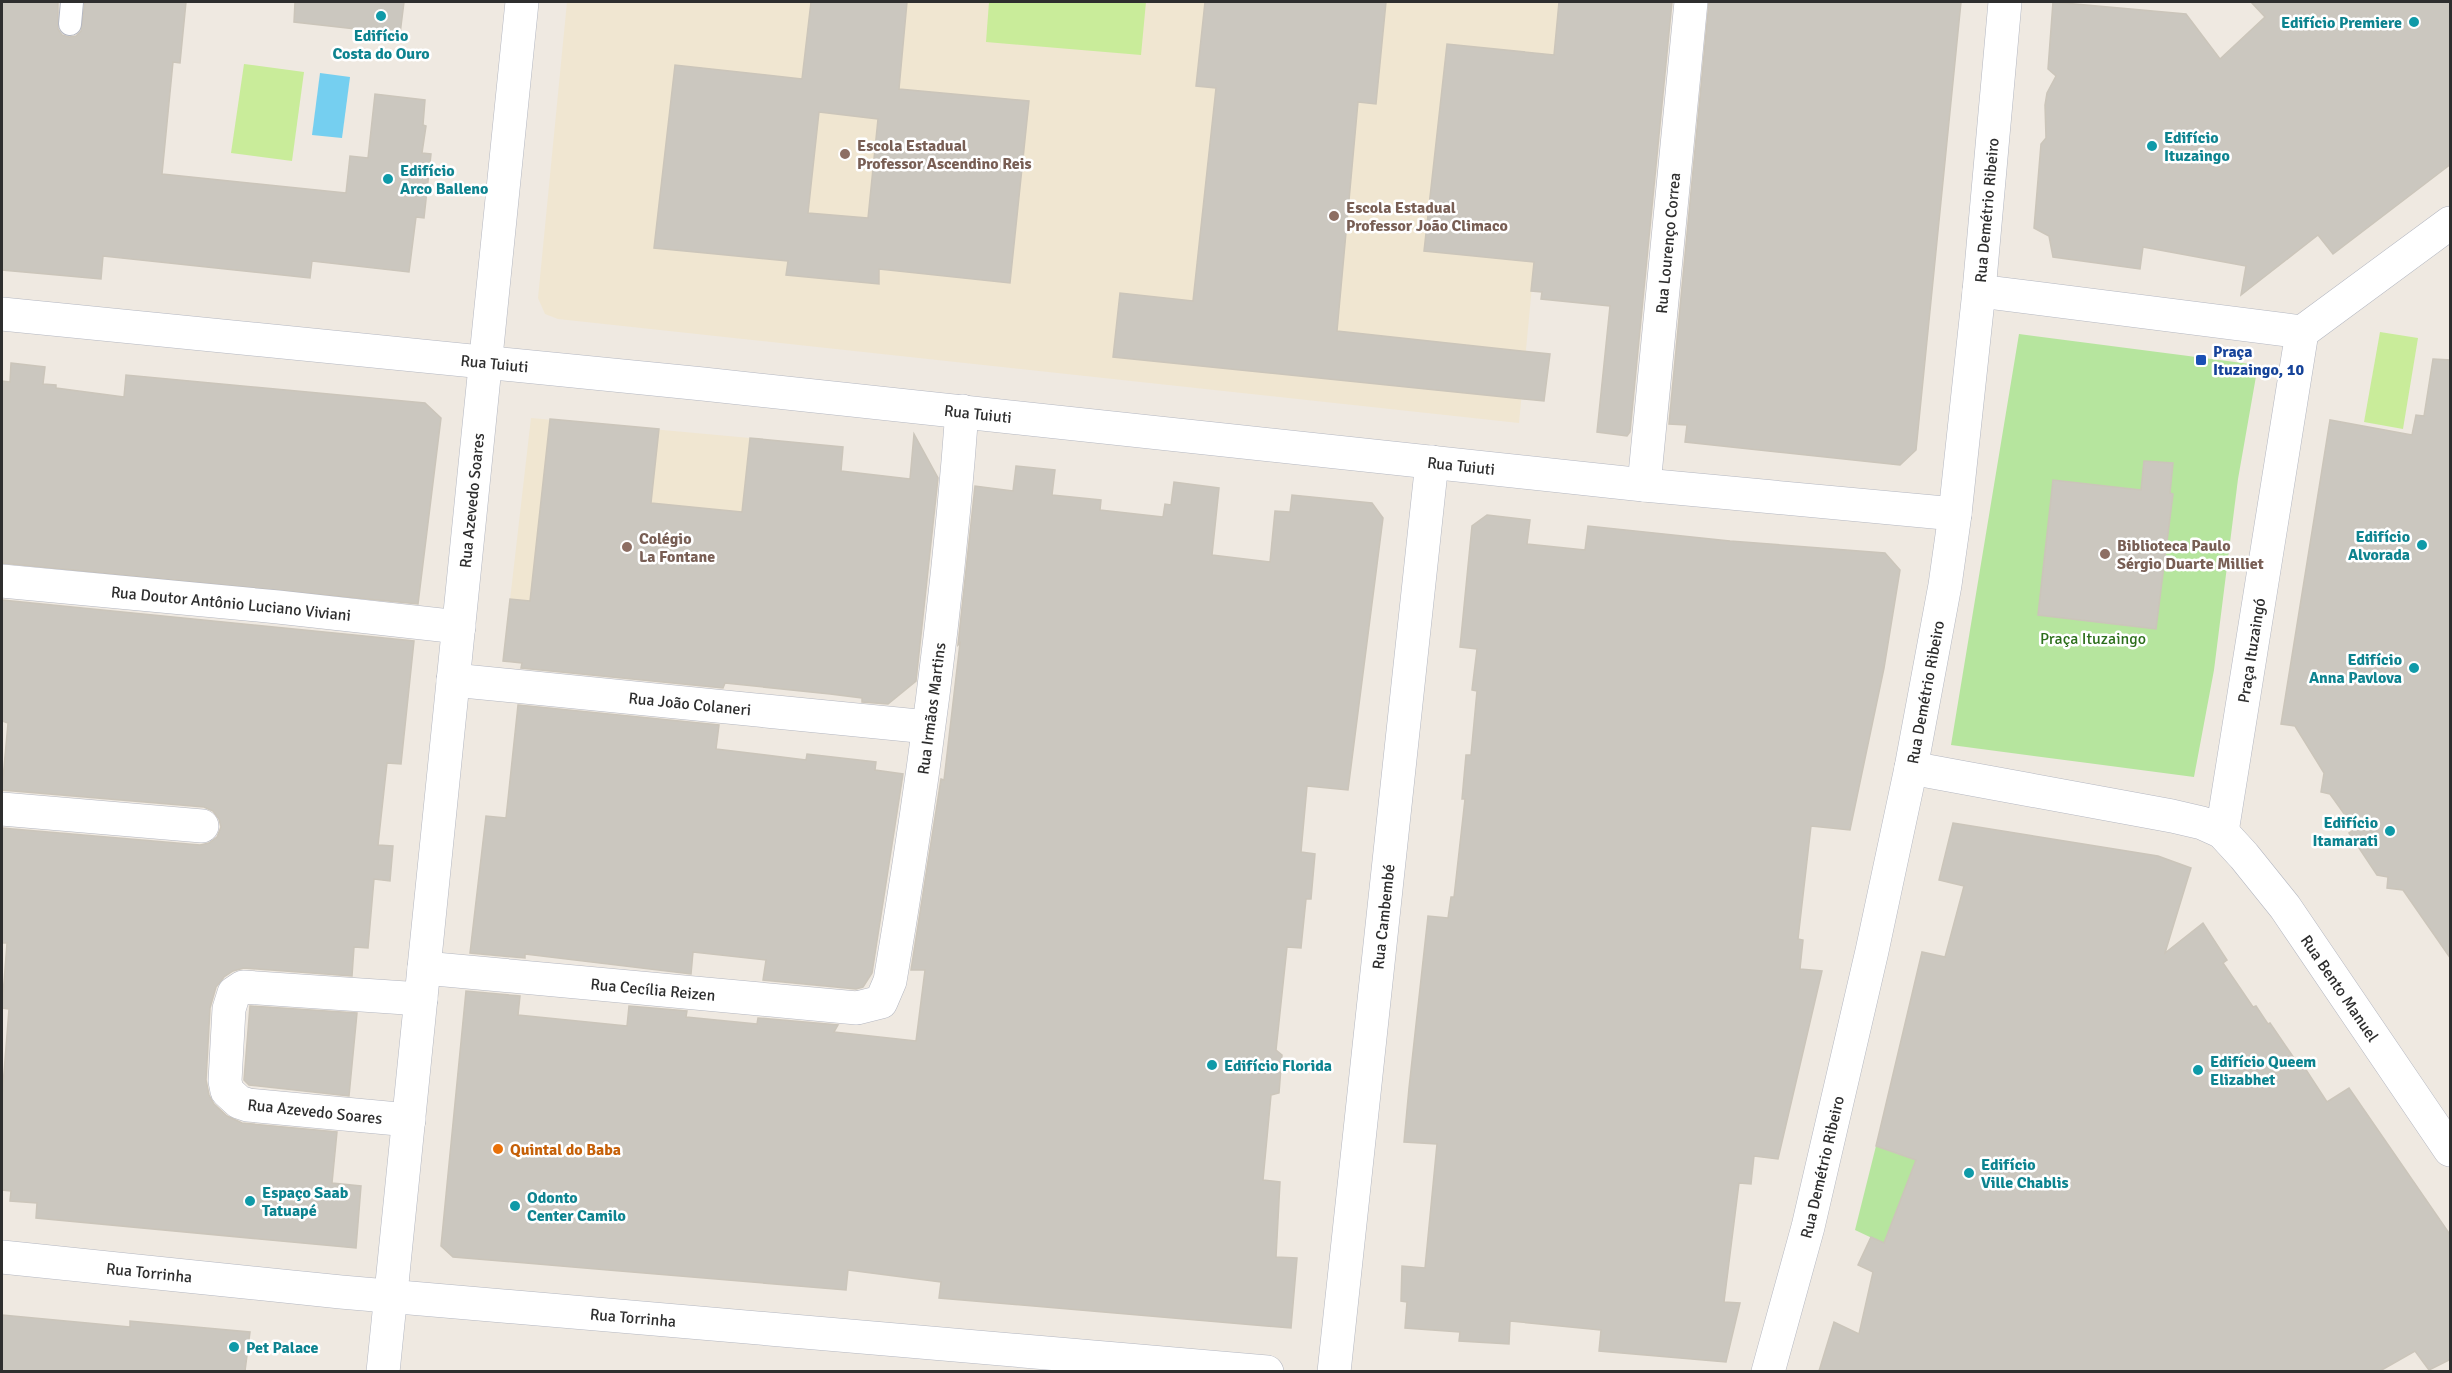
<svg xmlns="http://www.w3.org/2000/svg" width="2452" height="1373" viewBox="0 0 2452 1373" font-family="Signika,sans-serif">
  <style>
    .education { fill: #f0e6d1 }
    .green { fill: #b6e59e }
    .pitch { fill: #c9ec9a }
    .water { fill: #75cff0 }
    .building { fill: #cbc7bf; stroke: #cbc5ba; stroke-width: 1.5; fill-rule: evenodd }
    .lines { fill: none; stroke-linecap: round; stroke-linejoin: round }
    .service-casing { stroke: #b4b7c1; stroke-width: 24 }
    .minor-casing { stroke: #b4b7c1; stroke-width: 34 }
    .tertiary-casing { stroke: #b4b7c1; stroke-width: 34 }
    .secondary-casing { stroke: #b4b7c1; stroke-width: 34 }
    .service { stroke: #fff; stroke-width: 22 }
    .minor { stroke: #fff; stroke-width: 33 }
    .tertiary { stroke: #fff; stroke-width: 33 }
    .secondary { stroke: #fff; stroke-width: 33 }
    .culture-dot { fill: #0f9aa8; stroke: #fff; stroke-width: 2 }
    .education-dot { fill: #8d6e63; stroke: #fff; stroke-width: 2 }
    .transit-dot { fill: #1a4fb4; stroke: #fff; stroke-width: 2 }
    .food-dot { fill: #e8710a; stroke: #fff; stroke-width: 2 }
    .labels { text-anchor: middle; stroke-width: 5; stroke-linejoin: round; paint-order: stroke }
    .culture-label { font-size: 16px; font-weight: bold; fill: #0d838f; stroke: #fff; text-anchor: start }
    .education-label { font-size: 16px; font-weight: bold; fill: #785e54; stroke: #fff; text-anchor: start }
    .street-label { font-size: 16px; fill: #2e2e2e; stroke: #fff }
    .transit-label { font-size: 16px; font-weight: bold; fill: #164399; stroke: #fff; text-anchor: start }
    .park-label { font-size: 16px; fill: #2c6e1b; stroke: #fff }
    .food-label { font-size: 16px; font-weight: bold; fill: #c56008; stroke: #fff; text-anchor: start }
  </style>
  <rect width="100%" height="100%" fill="#efe9e1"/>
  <g class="education">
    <path d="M 567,2 L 1559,2 L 1519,423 L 558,319 L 545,314 L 538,298 Z"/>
    <path d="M 531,418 L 750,438 L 725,683 L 503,661 Z"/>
  </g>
  <g class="green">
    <path d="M 2019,334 L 2258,365 L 2238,479 L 2214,670 L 2194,777 L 1951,745 Z"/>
    <path d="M 1876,1146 L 1916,1160 L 1893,1222 L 1906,1254 L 1855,1230 Z"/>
  </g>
  <g class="pitch">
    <path d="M 989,2 L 1146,2 L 1141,55 L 986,42 Z"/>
    <path d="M 244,64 L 304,72 L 292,161 L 231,153 Z"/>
    <path d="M 2380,332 L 2418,338 L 2403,429 L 2364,422 Z"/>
  </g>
  <path class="water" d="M 320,73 L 350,77 L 342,138 L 312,135 Z"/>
  <g class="building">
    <path d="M 2,2 L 58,2 L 58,29 L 62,35 L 69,37 L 76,36 L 81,31 L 85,2 L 186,2 L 180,63 L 173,62 L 162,174 L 346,193 L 350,156 L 368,158 L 375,94 L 425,100 L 423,125 L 426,126 L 422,153 L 431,154 L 424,218 L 416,217 L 409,272 L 312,261 L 310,278 L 103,256 L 101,279 L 2,270 Z"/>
    <path d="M 295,2 L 404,2 L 400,34 L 294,22 Z"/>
    <path d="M 811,2 L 907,2 L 899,89 L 1029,101 L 1010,283 L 879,269 L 879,284 L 786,275 L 788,261 L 654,248 L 675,65 L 802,79 ZM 819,112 L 878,119 L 868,218 L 808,213 Z"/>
    <path d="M 1205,2 L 1386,2 L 1376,104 L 1358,102 L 1337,331 L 1550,354 L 1544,401 L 1113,357 L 1120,293 L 1193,301 L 1216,88 L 1196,86 Z"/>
    <path d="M 1559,2 L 1672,2 L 1630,432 L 1627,436 L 1597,432 L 1610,306 L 1541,299 L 1542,292 L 1531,291 L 1534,262 L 1424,251 L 1447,44 L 1554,55 Z"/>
    <path d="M 1709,2 L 1961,2 L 1916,450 L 1900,465 L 1685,442 L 1687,425 L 1669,424 Z"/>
    <path d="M 2053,2 L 2186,14 L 2220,59 L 2265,17 L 2251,2 L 2451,2 L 2451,164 L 2333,254 L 2318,235 L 2241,295 L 2246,266 L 2143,247 L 2140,269 L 2053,257 L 2049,236 L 2034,228 L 2041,144 L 2046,138 L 2045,105 L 2047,93 L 2056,76 L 2048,69 Z"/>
    <path d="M 2433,359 L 2451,360 L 2451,959 L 2403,890 L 2387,888 L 2388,877 L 2377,875 L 2349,833 L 2355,829 L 2330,794 L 2321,792 L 2324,773 L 2295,726 L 2281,724 L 2330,420 L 2412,435 L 2416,415 L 2424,416 Z"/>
    <path d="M 11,363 L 45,367 L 43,384 L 56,385 L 56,388 L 124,397 L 126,375 L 425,403 L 441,418 L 418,604 L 2,563 L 2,381 L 10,382 Z"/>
    <path d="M 550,419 L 659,429 L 651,503 L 742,512 L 750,438 L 843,447 L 841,471 L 910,479 L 914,434 L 938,478 L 916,681 L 888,704 L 862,702 L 862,698 L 830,694 L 725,683 L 723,688 L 521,668 L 522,663 L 503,661 L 510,599 L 530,601 Z"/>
    <path d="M 2144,461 L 2173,463 L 2170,493 L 2173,494 L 2156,629 L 2038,615 L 2053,480 L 2141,490 Z"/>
    <path d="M 1016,466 L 1055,470 L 1052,495 L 1101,500 L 1100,510 L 1163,517 L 1165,504 L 1171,505 L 1174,482 L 1219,488 L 1212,555 L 1270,562 L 1275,511 L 1290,512 L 1292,495 L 1372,503 L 1383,518 L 1348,790 L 1307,786 L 1301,852 L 1315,854 L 1311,899 L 1306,899 L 1301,948 L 1287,947 L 1276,1050 L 1282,1055 L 1279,1093 L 1271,1095 L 1263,1180 L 1280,1182 L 1276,1257 L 1297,1258 L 1291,1328 L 939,1298 L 941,1282 L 848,1270 L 846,1290 L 453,1257 L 441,1246 L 466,991 L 520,996 L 518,1015 L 627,1026 L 629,1006 L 687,1011 L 686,1017 L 757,1024 L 758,1018 L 838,1025 L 834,1032 L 916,1041 L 925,970 L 911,970 L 941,779 L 944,780 L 960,643 L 958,645 L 975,486 L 1013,491 Z"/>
    <path d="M 1487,515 L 1530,520 L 1527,544 L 1585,550 L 1588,526 L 1730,541 L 1885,553 L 1900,570 L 1884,668 L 1850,830 L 1811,826 L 1798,939 L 1803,940 L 1800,969 L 1822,971 L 1778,1159 L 1754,1156 L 1751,1184 L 1739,1183 L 1724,1302 L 1740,1303 L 1726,1362 L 1599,1351 L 1601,1330 L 1510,1321 L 1509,1344 L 1459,1341 L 1460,1332 L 1405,1328 L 1407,1302 L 1401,1301 L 1402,1266 L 1425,1268 L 1437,1144 L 1404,1142 L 1409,1088 L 1428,916 L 1448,918 L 1451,897 L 1454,897 L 1465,799 L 1462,799 L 1466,755 L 1471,755 L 1477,691 L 1472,690 L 1477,649 L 1460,647 L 1472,526 Z"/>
    <path d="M 2,600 L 414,641 L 401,764 L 387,763 L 378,845 L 393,846 L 390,881 L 374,879 L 368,948 L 354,947 L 352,976 L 244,968 L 233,971 L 224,977 L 216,987 L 210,1008 L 206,1080 L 209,1095 L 214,1104 L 227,1116 L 242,1123 L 337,1132 L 332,1183 L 361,1186 L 356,1248 L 36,1218 L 37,1203 L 10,1201 L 11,1191 L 2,1190 L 2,1098 L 9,1009 L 2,1008 L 7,943 L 2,943 L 2,828 L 200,845 L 209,843 L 217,837 L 221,827 L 219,819 L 213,811 L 204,807 L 2,790 L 8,723 L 2,721 Z"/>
    <path d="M 518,705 L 719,725 L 716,749 L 806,760 L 807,754 L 876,762 L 875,770 L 903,774 L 872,973 L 863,987 L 856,989 L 763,980 L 766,960 L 693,952 L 691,974 L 525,954 L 525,958 L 470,953 L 486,816 L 506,818 Z"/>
    <path d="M 1953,823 L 2158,856 L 2191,868 L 2165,953 L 2203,923 L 2227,960 L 2223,963 L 2253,1007 L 2256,1006 L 2268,1024 L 2270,1023 L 2298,1064 L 2301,1062 L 2327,1102 L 2349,1088 L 2451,1236 L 2451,1359 L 2429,1370 L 2415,1351 L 2380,1371 L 1819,1371 L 1834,1322 L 1859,1334 L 1873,1272 L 1858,1265 L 1871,1237 L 1884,1243 L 1916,1160 L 1876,1146 L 1922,952 L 1945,957 L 1964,886 L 1939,880 Z"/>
    <path d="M 250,1006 L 357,1013 L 349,1096 L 249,1085 L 244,1080 Z"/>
    <path d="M 2,1315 L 130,1327 L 130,1321 L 250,1332 L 245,1371 L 2,1371 Z"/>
  </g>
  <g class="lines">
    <g class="service-casing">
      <path id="service" d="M 70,24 L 72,2"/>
    </g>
    <g class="minor-casing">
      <g id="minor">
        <path d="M 2302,332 L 2450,223"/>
        <path id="s1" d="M 1644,485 L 1691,2"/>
        <path id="s2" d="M 2,581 L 278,607 L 459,627"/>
        <path id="s3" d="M 453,680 L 928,727"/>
        <path id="s4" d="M 1911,768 L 2172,816 L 2202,823 L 2222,832 L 2302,332 L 1979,291"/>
        <path d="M 2,809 L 202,826"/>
        <path id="s5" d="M 2222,832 L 2244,856 L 2285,907 L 2450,1150"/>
        <path id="s6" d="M 424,968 L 857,1008 L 881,1002 L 890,981 C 922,793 948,602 962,411"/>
        <path d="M 409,1120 L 248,1105 L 239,1102 L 227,1091 L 225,1081 L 229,1009 L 234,993 L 243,987 L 421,999"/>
        <path id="s7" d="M 2,1257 L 341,1292 L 1267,1372"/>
        <path id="s8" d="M 1334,1372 L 1432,462"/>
      </g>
    </g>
    <g class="tertiary-casing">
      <g id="tertiary">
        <path id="s9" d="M 2,314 L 703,384 L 1644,485 L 1955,514"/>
        <path id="s10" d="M 383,1372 L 522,2"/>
      </g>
    </g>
    <g class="secondary-casing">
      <g id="secondary">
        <path id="s11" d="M 1768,1372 L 1808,1227 L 1872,951 L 1911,768 L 1945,585 L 1955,514 L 1979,291 L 2005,2"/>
      </g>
    </g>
    <use href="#service" class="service"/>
    <use href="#minor" class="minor"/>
    <use href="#tertiary" class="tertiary"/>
    <use href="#secondary" class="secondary"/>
  </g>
  <g class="culture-dot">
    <circle cx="381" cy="16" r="6"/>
    <circle cx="2414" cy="22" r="6"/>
    <circle cx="2152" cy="146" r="6"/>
    <circle cx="388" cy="179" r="6"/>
    <circle cx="2422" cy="545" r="6"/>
    <circle cx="2414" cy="668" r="6"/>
    <circle cx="2390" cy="831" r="6"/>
    <circle cx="1212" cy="1065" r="6"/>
    <circle cx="2198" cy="1070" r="6"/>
    <circle cx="1969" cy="1173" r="6"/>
    <circle cx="250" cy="1201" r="6"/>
    <circle cx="515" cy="1206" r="6"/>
    <circle cx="234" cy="1347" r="6"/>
  </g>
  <g class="education-dot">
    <circle cx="845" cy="154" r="6"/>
    <circle cx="1334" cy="216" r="6"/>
    <circle cx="627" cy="547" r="6"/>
    <circle cx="2105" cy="554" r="6"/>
  </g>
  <rect class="transit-dot" x="2195" y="354" width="12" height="12" rx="3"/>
  <circle class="food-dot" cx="498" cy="1149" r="6"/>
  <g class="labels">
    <g class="culture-label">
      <text x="2402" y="28" text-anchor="end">Edifício Premiere</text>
      <text x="381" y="41" text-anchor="middle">Edifício<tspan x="381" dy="18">Costa do Ouro</tspan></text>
      <text x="2164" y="143">Edifício<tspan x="2164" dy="18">Ituzaingo</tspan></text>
      <text x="400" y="176">Edifício<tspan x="400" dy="18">Arco Balleno</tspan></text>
      <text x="2410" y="542" text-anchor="end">Edifício<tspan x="2410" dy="18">Alvorada</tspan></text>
      <text x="2402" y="665" text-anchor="end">Edifício<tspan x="2402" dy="18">Anna Pavlova</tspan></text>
      <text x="2378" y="828" text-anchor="end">Edifício<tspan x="2378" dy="18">Itamarati</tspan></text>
      <text x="2210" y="1067">Edifício Queem<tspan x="2210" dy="18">Elizabhet</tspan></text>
      <text x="1224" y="1071">Edifício Florida</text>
      <text x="1981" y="1170">Edifício<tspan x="1981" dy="18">Ville Chablis</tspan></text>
      <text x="262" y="1198">Espaço Saab<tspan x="262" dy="18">Tatuapé</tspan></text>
      <text x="527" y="1203">Odonto<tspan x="527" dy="18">Center Camilo</tspan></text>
      <text x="246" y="1353">Pet Palace</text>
    </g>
    <g class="education-label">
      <text x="857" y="151">Escola Estadual<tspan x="857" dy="18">Professor Ascendino Reis</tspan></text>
      <text x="1346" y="213">Escola Estadual<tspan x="1346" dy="18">Professor João Climaco</tspan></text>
      <text x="639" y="544">Colégio<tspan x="639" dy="18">La Fontane</tspan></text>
      <text x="2117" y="551">Biblioteca Paulo<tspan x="2117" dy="18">Sérgio Duarte Milliet</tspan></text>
    </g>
    <g class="street-label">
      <text dy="6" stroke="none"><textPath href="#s11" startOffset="1184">Rua Demétrio Ribeiro</textPath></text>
      <text dy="6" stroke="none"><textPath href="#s1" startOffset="243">Rua Lourenço Correa</textPath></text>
      <text dy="6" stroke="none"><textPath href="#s9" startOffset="495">Rua Tuiuti</textPath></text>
      <text dy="6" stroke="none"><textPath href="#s9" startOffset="981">Rua Tuiuti</textPath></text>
      <text dy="6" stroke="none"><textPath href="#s9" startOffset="1467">Rua Tuiuti</textPath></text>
      <text dy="6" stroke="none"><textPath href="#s10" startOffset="876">Rua Azevedo Soares</textPath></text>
      <text dy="6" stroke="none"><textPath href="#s2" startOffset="230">Rua Doutor Antônio Luciano Viviani</textPath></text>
      <text dy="6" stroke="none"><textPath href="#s4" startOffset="502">Praça Ituzaingó</textPath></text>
      <text dy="6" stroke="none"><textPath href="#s11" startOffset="698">Rua Demétrio Ribeiro</textPath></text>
      <text dy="6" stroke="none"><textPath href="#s3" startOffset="238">Rua João Colaneri</textPath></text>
      <text dy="6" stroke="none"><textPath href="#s6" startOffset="758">Rua Irmãos Martins</textPath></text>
      <text dy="6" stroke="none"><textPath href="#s8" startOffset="458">Rua Cambembé</textPath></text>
      <text dy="6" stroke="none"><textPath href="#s5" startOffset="196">Rua Bento Manuel</textPath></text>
      <text dy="6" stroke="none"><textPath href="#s6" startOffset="230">Rua Cecília Reizen</textPath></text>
      <text transform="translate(315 1111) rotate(6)" y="6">Rua Azevedo Soares</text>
      <text dy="6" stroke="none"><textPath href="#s11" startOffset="212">Rua Demétrio Ribeiro</textPath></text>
      <text dy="6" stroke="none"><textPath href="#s7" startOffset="148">Rua Torrinha</textPath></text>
      <text dy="6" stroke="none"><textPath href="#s7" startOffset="634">Rua Torrinha</textPath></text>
    </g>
    <g class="transit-label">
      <text x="2213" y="357">Praça<tspan x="2213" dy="18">Ituzaingo, 10</tspan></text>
    </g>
    <g class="park-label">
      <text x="2093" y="644">Praça Ituzaingo</text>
    </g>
    <g class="food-label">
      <text x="510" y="1155">Quintal do Baba</text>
    </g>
  </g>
  <rect width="2452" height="1373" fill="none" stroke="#2e2e2e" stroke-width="6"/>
</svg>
